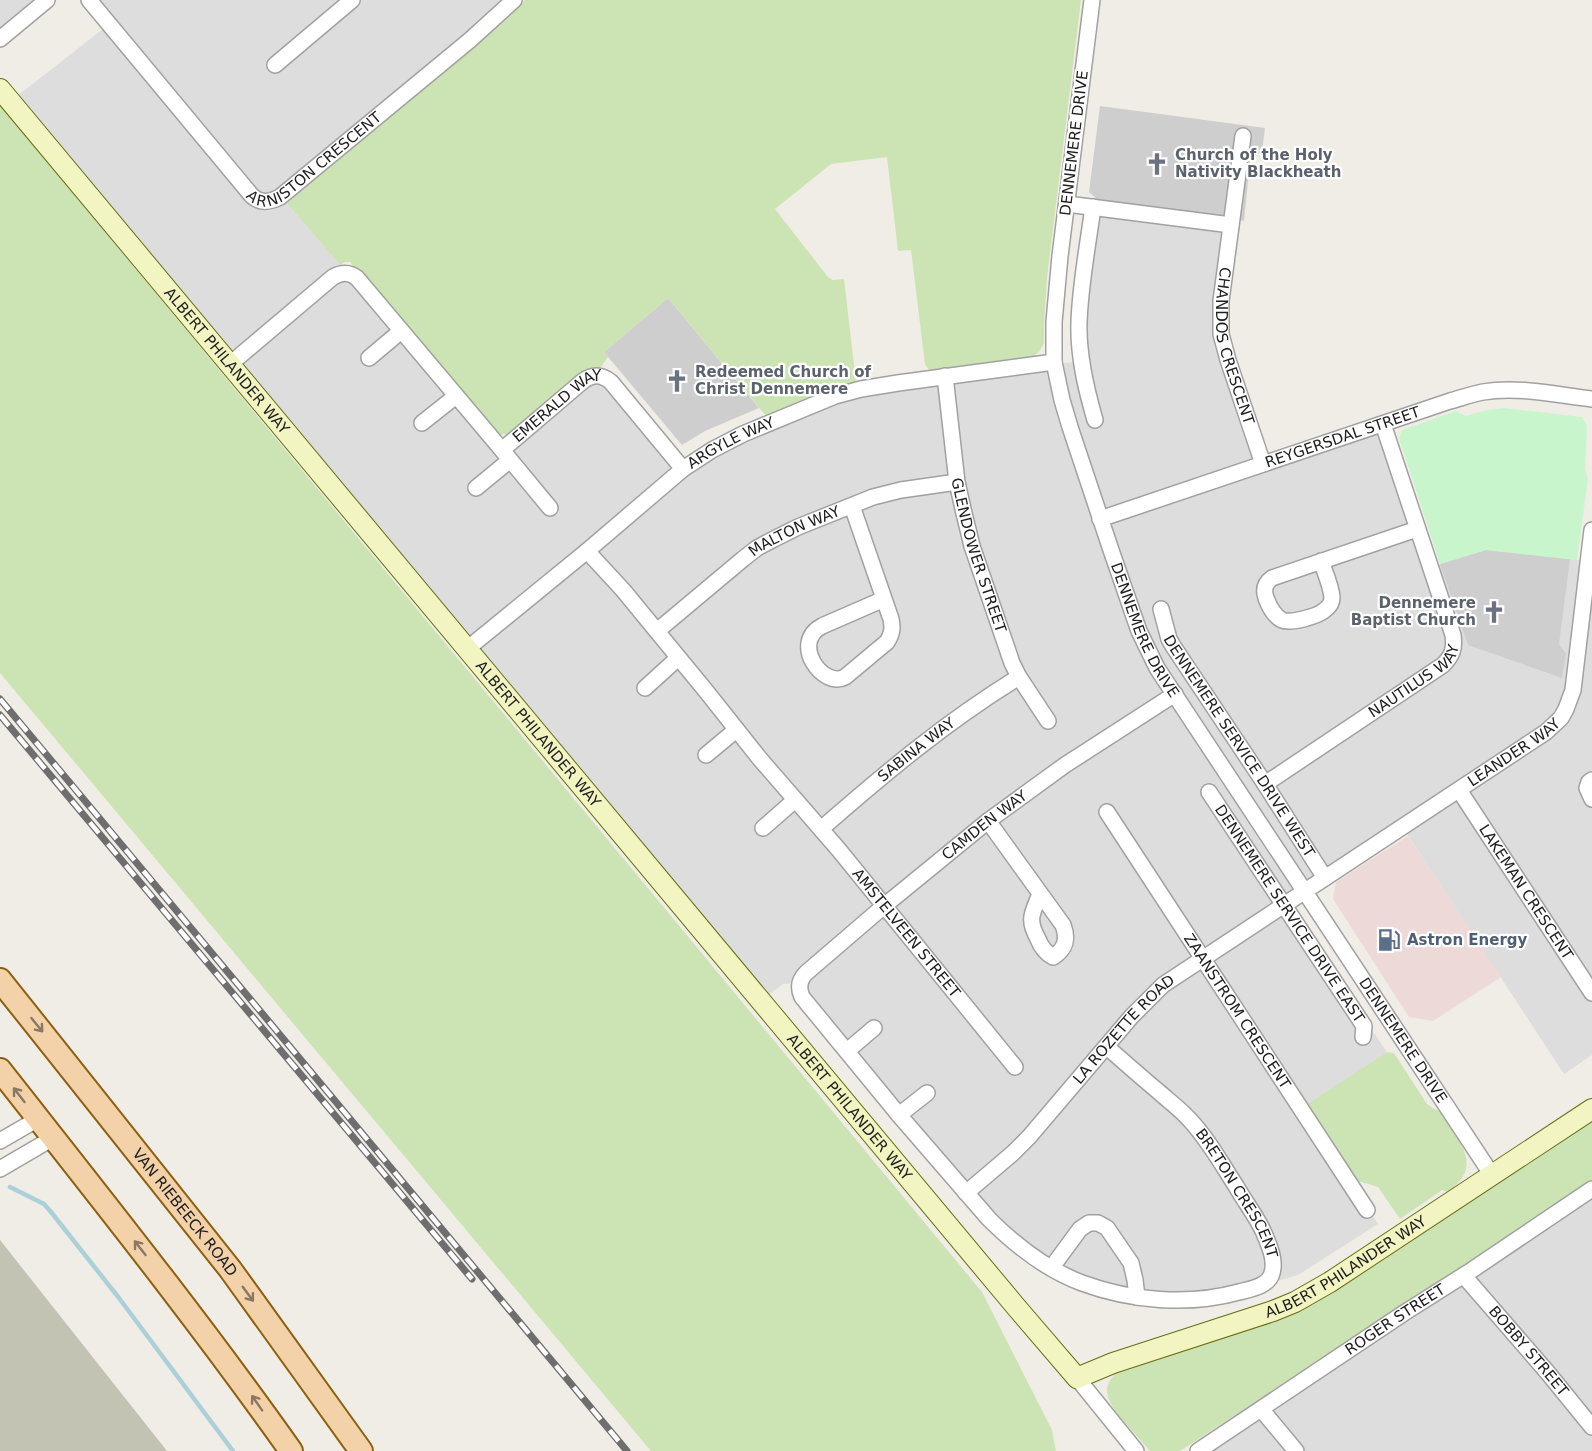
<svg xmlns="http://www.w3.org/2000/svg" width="1592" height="1451" viewBox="0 0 1592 1451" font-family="'DejaVu Sans',sans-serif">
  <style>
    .residential { fill: #dedddd }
    .commercial { fill: #eed9d9 }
    .religious { fill: #cecece }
    .construction { fill: #c3c3b4 }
    .grass { fill: #cce4b3 }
    .park { fill: #c9f5cc }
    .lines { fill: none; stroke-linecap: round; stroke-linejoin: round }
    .stream { stroke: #acd0d9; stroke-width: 4.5 }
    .street-casing { stroke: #a1a1a1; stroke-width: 18 }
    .secondary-casing { stroke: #666e10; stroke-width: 22 }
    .primary-casing { stroke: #8d600f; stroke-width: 26 }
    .street { stroke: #fff; stroke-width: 15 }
    .secondary { stroke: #f2f4c1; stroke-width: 20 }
    .primary { stroke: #f3d1a9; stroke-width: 22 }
    .rail-casing { stroke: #6e6e6e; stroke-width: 7 }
    .rail { stroke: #fff; stroke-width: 4.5; stroke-dasharray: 14; stroke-linecap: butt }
    .oneway { stroke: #8a7864 }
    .labels { text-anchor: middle; stroke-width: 4.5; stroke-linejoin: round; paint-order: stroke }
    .street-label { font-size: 15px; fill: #202020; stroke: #fff }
    .worship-label { font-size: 15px; font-weight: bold; fill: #5b616d; stroke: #fff; text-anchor: start }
    .service-label { font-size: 15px; font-weight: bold; fill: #4e5e75; stroke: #fff; text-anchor: start }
  </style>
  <rect width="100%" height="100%" fill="#f0ede7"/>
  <g class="residential">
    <path d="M 0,0 L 49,0 L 0,41 Z"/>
    <path d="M 87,0 L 519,0 L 282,197 L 346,272 L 501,449 L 597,374 L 684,470 L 808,409 L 947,377 L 1083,361 L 1094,208 L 1233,227 L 1221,319 L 1264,464 L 1384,425 L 1431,567 L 1486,550 L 1589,561 L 1592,536 L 1592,1055 L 1564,1074 L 1403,828 L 1285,903 L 1387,1052 L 1302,1108 L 1378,1224 L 1298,1275 L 1224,1297 L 1095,1288 L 1016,1246 L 799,983 L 783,984 L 762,1000 L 12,100 L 108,25 Z"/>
    <path d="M 1592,1190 L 1592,1451 L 1196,1451 Z"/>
  </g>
  <path class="commercial" d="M 1408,836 L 1501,977 L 1433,1021 L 1409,1017 L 1333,899 L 1336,882 Z"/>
  <g class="religious">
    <path d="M 1100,106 L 1265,128 L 1262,151 L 1250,162 L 1244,221 L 1099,201 L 1089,192 Z"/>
    <path d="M 668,298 L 759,408 L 705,431 L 682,445 L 604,352 Z"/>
    <path d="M 1486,550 L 1570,559 L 1559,644 L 1566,654 L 1562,678 L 1468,645 L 1440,564 Z"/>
  </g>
  <path class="construction" d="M 0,1240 L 167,1451 L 0,1451 Z"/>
  <g class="grass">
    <path d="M 525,0 L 1081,0 L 1047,278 L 1044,324 L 1044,343 L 1039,352 L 1031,358 L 1026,359 L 929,370 L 925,364 L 911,250 L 898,251 L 887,157 L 831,164 L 775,209 L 828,277 L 833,280 L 844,279 L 856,382 L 842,386 L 767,417 L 668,298 L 604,352 L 608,357 L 600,368 L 594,368 L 588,371 L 509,435 L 497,434 L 493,431 L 350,262 L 345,262 L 340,265 L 285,201 Z"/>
    <path d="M 0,105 L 982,1292 L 1052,1430 L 1056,1451 L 651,1451 L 0,673 Z"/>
    <path d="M 1387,1052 L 1394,1053 L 1427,1104 C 1431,1107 1435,1109 1439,1111 C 1445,1115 1449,1125 1453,1131 C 1469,1155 1475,1172 1448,1192 L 1442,1190 L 1400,1219 L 1378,1187 L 1355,1180 L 1306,1105 Z"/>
    <path d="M 1592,1118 L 1592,1181 L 1180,1451 L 1150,1451 C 1142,1442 1135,1434 1127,1425 C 1112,1407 1094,1389 1121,1369 L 1270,1322 Z"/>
  </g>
  <path class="park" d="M 1504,408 L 1582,417 L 1587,426 L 1585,469 L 1588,479 L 1577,560 L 1486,550 L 1440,564 L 1399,438 L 1402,430 L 1456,411 L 1466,416 L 1486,410 Z"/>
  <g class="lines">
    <path class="stream" d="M 10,1187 L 44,1204 L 51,1212 L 119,1298 L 233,1451"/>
    <g class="street-casing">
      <g id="street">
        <path id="s1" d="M 89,0 L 252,196 C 261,204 270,202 280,197 L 470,40 L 514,0"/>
        <path id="s2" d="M 1092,0 L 1060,256 L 1054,322 L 1054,362 L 1062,400 L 1070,427 L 1111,550 L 1139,631 L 1157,668 L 1492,1175"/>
        <path d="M 0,39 L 47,0"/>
        <path d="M 275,65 L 352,0"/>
        <path id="s3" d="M 1243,136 L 1221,301 L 1221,334 L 1228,360 L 1263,464"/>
        <path d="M 1067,204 L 1231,225"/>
        <path d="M 1093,207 C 1088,245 1080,285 1079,323 C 1078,356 1086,389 1095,420"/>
        <path d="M 369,358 L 401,331"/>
        <path id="s4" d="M 229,365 L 333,277 C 342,272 349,272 357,278 L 502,450 L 583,381 C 593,374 601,374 611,382 L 683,469"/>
        <path id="s5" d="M 945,376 L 957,482 L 963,509 L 972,546 L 1012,663 L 1019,677 L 1048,721"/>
        <path d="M 422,423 L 456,396"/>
        <path d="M 502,450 L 550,508"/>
        <path d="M 476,488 L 510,460"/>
        <path d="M 852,506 L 891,619 C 893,629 892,634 887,642 L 845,677 C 823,689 790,643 822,626 L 884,599"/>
        <path id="s6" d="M 1100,519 L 1450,401 C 1461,398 1472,394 1483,392 C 1518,386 1557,395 1592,399"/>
        <path id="s7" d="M 587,551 L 623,590 L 706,691 L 760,759 L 839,850 L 1015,1067"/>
        <path d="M 1321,561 C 1325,572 1331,586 1332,597 C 1332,601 1330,606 1326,609 C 1319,616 1291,624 1282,620 C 1274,616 1269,606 1266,598 C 1263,589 1265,583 1272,578 L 1417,529"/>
        <path id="s8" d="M 1161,609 L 1169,639 L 1173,646 L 1265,784 L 1325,878"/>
        <path id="s9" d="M 657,631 L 743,559 L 757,548 L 772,540 L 798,527 L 873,497 L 901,490 L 957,482"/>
        <path id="s10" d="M 467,649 L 587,551 L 683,469 L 712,450 L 743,434 L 835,396 L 861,389 L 898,383 L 1054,362"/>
        <path d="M 645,688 L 678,658"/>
        <path d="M 706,755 L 736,730"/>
        <path d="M 1592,780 L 1589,782 L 1587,788 L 1592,799"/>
        <path id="s11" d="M 1265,784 L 1443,665 C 1452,656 1455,649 1453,635 L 1383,424"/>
        <path id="s12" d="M 1459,790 L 1592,993"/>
        <path id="s13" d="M 1209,792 L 1364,1026 L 1363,1037"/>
        <path id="s14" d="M 1107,812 L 1367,1210"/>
        <path d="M 988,821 L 1063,925 C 1068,938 1066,949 1053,957 C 1046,953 1041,947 1038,939 C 1027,919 1032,914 1040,894"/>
        <path d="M 763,828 L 795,800"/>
        <path id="s15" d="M 821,829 C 884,774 947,721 1019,677"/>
        <path id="s16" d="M 1107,1047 C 1124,1062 1141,1077 1159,1092 C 1169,1101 1180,1109 1189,1119 C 1208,1139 1221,1163 1236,1186 C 1245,1202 1257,1217 1264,1233 C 1269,1245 1276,1260 1272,1273 C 1269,1286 1251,1289 1239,1292 C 1188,1306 1131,1301 1082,1283 C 1047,1270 1015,1245 989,1219 L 899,1115 L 802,997 C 798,988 799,980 806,973 L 884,906 L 988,821 L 1065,765 L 1175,694"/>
        <path d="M 847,1051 L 874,1028"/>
        <path d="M 899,1115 L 927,1093"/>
        <path d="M 0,1141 L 38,1119"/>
        <path d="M 0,1169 L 53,1138"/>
        <path id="s17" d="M 966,1193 L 1013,1153 L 1029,1137 L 1132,1016 L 1163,985 L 1546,732 L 1561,718 L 1566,709 L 1573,690 L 1592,530"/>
        <path d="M 1052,1267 L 1080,1229 L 1089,1223 L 1098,1223 L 1107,1228 L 1131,1263 L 1135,1280 L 1137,1297"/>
        <path id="s18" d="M 1464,1276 L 1548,1373 L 1592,1427"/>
        <path d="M 1077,1378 L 1136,1451"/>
        <path d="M 1261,1409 L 1296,1451"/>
        <path id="s19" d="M 1198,1451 L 1404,1313 L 1472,1270 L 1592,1189"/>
      </g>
    </g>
    <g class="secondary-casing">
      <g id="secondary">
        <path id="s20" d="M 0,89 L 1017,1308 L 1077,1378 L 1113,1363 L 1273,1311 L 1295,1302 L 1330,1282 L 1592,1109"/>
      </g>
    </g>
    <g class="primary-casing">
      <g id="primary">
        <path id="s21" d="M 0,980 L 230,1269 L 361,1451"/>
        <path d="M 0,1070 C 99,1196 199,1321 291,1451"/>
      </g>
    </g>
    <use href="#street" class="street"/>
    <use href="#secondary" class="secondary"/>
    <use href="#primary" class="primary"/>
    <g class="rail-casing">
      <g id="rail">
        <path d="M 0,699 L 627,1451"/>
        <path d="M 0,715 L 472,1279"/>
      </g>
    </g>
    <use href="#rail" class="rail"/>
  </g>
  <defs><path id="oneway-shaft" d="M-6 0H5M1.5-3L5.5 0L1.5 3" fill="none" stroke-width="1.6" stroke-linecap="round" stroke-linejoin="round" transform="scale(1.5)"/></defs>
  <g class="oneway">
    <use href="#oneway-shaft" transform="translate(37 1025) rotate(51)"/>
    <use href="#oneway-shaft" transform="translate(19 1095) rotate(-128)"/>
    <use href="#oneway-shaft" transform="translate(140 1248) rotate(-128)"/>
    <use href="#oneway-shaft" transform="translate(248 1294) rotate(54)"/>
    <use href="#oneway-shaft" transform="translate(257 1403) rotate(-125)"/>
  </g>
  <defs>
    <g id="church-bare" transform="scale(1.8)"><path d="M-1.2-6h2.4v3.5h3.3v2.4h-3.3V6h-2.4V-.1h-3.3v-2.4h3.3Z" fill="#6b7280" stroke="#fff" stroke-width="2.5" paint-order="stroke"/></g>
    <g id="fuel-bare" transform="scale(1.8)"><path d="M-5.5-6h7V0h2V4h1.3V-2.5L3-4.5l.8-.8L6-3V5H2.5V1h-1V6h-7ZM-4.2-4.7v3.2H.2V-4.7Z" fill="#5c6f8a" stroke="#fff" stroke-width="2.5" paint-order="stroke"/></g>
  </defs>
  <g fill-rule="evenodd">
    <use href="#church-bare" x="1157" y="164"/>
    <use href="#church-bare" x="677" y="381"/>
    <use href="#church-bare" x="1494" y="612"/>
    <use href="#fuel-bare" x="1389" y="940"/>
  </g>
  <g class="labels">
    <g class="street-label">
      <text transform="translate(1074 143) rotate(-83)" y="5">DENNEMERE DRIVE</text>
      <text dy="5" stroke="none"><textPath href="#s1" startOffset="332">ARNISTON CRESCENT</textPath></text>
      <text dy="5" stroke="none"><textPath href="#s3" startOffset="213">CHANDOS CRESCENT</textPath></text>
      <text dy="5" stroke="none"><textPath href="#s20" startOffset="354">ALBERT PHILANDER WAY</textPath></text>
      <text dy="5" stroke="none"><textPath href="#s4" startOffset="458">EMERALD WAY</textPath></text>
      <text dy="5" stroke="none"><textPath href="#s6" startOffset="256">REYGERSDAL STREET</textPath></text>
      <text dy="5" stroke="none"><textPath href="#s10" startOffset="336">ARGYLE WAY</textPath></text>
      <text dy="5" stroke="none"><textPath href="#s9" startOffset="171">MALTON WAY</textPath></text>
      <text dy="5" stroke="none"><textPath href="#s5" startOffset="183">GLENDOWER STREET</textPath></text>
      <text dy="5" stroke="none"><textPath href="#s2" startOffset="648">DENNEMERE DRIVE</textPath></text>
      <text dy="5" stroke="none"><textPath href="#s11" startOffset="182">NAUTILUS WAY</textPath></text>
      <text dy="5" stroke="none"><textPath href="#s20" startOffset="840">ALBERT PHILANDER WAY</textPath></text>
      <text dy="5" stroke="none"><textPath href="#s8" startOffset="159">DENNEMERE SERVICE DRIVE WEST</textPath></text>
      <text dy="5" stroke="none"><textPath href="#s15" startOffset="124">SABINA WAY</textPath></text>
      <text dy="5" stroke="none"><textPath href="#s17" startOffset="708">LEANDER WAY</textPath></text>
      <text dy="5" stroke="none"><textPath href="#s16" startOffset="1149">CAMDEN WAY</textPath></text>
      <text dy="5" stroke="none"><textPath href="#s12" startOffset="122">LAKEMAN CRESCENT</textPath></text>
      <text dy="5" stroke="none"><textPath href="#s13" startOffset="146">DENNEMERE SERVICE DRIVE EAST</textPath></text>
      <text dy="5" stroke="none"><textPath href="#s7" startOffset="498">AMSTELVEEN STREET</textPath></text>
      <text dy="5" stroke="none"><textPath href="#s14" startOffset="238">ZAANSTROM CRESCENT</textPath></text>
      <text dy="5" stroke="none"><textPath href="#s17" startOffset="228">LA ROZETTE ROAD</textPath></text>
      <text dy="5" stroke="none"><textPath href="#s2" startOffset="1134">DENNEMERE DRIVE</textPath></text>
      <text dy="5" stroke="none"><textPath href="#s20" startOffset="1326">ALBERT PHILANDER WAY</textPath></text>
      <text dy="5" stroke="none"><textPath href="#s16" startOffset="198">BRETON CRESCENT</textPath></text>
      <text dy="5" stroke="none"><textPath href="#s21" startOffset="297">VAN RIEBEECK ROAD</textPath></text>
      <text dy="5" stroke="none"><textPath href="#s20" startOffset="1972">ALBERT PHILANDER WAY</textPath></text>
      <text dy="5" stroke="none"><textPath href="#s19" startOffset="237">ROGER STREET</textPath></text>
      <text dy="5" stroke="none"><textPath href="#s18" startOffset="99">BOBBY STREET</textPath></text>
    </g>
    <g class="worship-label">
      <text x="1175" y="160">Church of the Holy<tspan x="1175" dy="17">Nativity Blackheath</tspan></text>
      <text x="695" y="377">Redeemed Church of<tspan x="695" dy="17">Christ Dennemere</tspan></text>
      <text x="1476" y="608" text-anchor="end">Dennemere<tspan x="1476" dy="17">Baptist Church</tspan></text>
    </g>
    <g class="service-label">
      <text x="1407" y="945">Astron Energy</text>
    </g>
  </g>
</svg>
